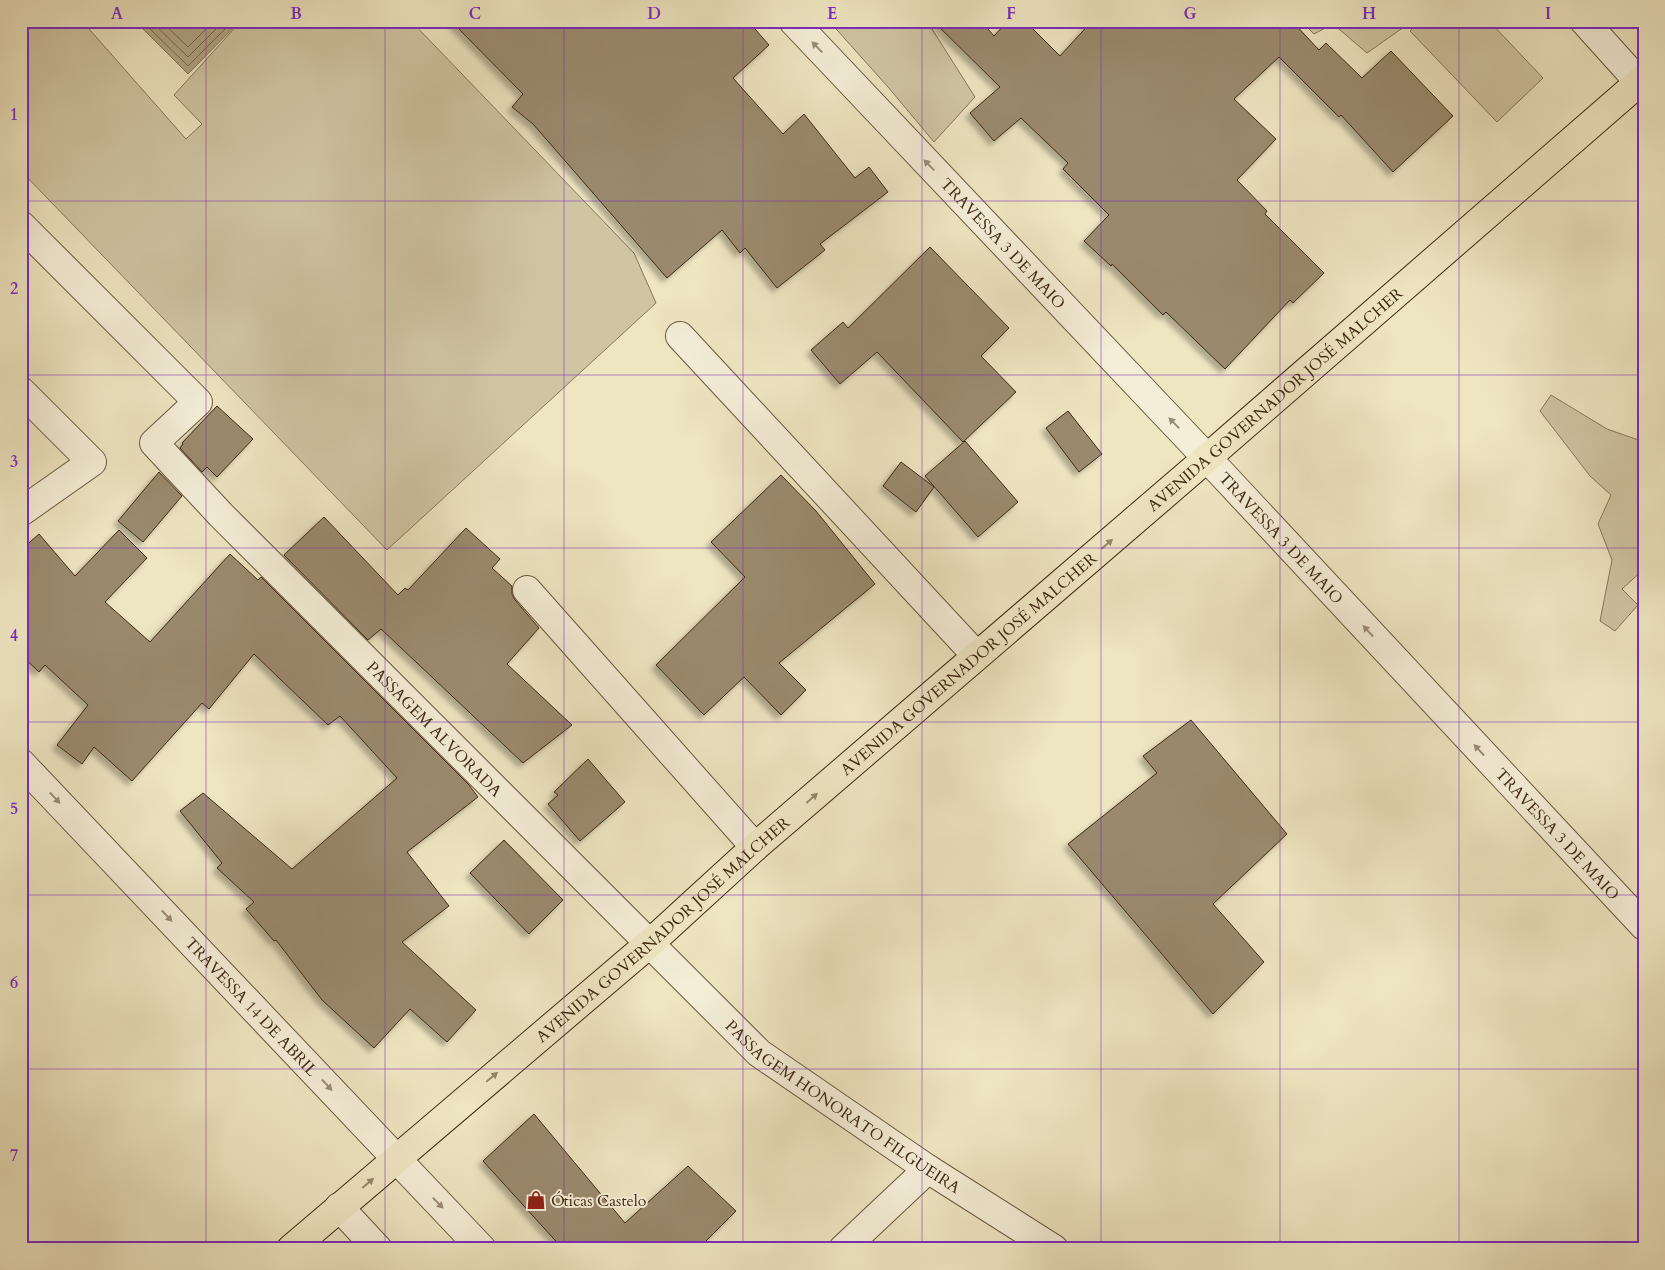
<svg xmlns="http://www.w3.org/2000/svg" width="1665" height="1270" viewBox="0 0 1665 1270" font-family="Cardo,serif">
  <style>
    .green { fill: #d0c5a3; stroke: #88765b }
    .water { fill: #b2a586; stroke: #847358 }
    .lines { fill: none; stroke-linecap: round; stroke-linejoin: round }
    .shore { stroke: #78664c; stroke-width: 1 }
    .building { fill: #9a8a6d; stroke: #3f2813; filter: url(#shadow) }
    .minor-casing { stroke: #6b573e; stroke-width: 30 }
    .major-casing { stroke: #3f2813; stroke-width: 30 }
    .path { stroke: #3f2813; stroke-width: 3; stroke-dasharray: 1 2.5; stroke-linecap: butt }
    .minor { stroke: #f4eed7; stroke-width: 28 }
    .major { stroke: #eee5c1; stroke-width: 28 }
    .oneway { fill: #9a8b75 }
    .oneway2 { fill: #96866a }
    .grid { fill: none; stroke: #7b2cbf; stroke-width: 1; stroke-opacity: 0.55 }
    .labels { text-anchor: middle; stroke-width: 4; stroke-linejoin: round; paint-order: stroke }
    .street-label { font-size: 16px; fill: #3f2813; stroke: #f4eed7 }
    .poi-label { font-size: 16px; fill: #3f2813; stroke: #f4eed7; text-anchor: start }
    .neatline { fill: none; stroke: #7b2cbf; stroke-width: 2 }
    .grid-label { font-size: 16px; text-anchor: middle; font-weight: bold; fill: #7b2cbf }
  </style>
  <defs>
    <filter id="shadow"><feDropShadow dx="-4.5" dy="4.5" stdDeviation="2.5" flood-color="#0004"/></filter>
  </defs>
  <rect width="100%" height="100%" fill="#eee5c1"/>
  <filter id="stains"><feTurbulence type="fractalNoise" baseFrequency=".004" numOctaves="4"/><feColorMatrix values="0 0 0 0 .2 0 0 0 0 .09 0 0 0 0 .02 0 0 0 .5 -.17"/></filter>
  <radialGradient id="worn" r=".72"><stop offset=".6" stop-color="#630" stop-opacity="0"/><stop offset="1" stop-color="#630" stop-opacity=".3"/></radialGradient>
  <g class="green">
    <path d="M 21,21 L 82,21 L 186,139 L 202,124 L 174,95 L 241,21 L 411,21 L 634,253 L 656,303 L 387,550 L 21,171 Z"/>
    <path d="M 829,21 L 927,21 L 975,97 L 934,142 L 888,87 Z"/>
    <path d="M 1301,21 L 1400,21 L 1404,27 L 1367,53 L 1333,24 L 1314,34 Z"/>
    <path d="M 1420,21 L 1489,21 L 1543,78 L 1497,122 L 1410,31 Z"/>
    <path d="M 1551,395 L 1607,429 L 1644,442 L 1644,569 L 1622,589 L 1638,605 L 1615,631 L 1600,621 L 1612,560 L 1598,524 L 1611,495 L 1590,476 L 1540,411 Z"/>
  </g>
  <path class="water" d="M 135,21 L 240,21 L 188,74 Z"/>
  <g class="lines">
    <g class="shore">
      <path d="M 142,21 L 188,66 L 233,21"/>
      <path d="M 151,21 L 188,57 L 224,21"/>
      <path d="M 161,21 L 188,47 L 214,21"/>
    </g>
  </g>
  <g class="building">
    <path d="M 451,21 L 748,21 L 769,45 L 733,78 L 783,134 L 804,114 L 855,178 L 869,167 L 888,192 L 820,244 L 825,250 L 777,288 L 745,248 L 740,253 L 722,230 L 667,278 L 533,124 L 512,107 L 523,94 Z"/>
    <path d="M 933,21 L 981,21 L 994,36 L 1008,21 L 1025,21 L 1060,56 L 1092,21 L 1292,21 L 1319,50 L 1326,43 L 1362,78 L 1391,51 L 1453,116 L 1393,172 L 1341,115 L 1339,117 L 1279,57 L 1234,99 L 1276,139 L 1237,180 L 1267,211 L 1265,214 L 1324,273 L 1293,303 L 1290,300 L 1225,369 L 1166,312 L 1163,315 L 1112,264 L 1111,266 L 1084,241 L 1109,215 L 1063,169 L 1068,163 L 1021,118 L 994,141 L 970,113 L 1000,87 Z"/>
    <path d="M 930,247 L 1009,328 L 981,356 L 1016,392 L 963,442 L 877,352 L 840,384 L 811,350 L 843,322 L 848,328 Z"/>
    <path d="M 217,406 L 253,439 L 217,477 L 207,467 L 202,472 L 180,448 L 183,444 L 182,443 Z"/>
    <path d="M 1068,411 L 1102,454 L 1079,472 L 1046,428 Z"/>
    <path d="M 965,441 L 1018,502 L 978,537 L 925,476 Z"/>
    <path d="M 901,462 L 934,487 L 916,512 L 883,486 Z"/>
    <path d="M 159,472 L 182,496 L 143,542 L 118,521 Z"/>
    <path d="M 781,475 L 816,511 L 875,584 L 779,663 L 806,690 L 781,715 L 744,677 L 704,715 L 656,665 L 745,577 L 711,542 Z"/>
    <path d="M 324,517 L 398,595 L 405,588 L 408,590 L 466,528 L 500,559 L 492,568 L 512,586 L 512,594 L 515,600 L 539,628 L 507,664 L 572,725 L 523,763 L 381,629 L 368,640 L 284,555 Z"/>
    <path d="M 119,530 L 147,558 L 105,602 L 150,642 L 230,554 L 258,580 L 261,577 L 469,785 L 478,797 L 407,852 L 449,906 L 402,942 L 476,1010 L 447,1042 L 410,1009 L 374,1048 L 322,1000 L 276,940 L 274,941 L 246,909 L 254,902 L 217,868 L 222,863 L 180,811 L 203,793 L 292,869 L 397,778 L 340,716 L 328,725 L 254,654 L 209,709 L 202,703 L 132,781 L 94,747 L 82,764 L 57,745 L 88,705 L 45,665 L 39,672 L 21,655 L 21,550 L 39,534 L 75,576 Z"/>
    <path d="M 1191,720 L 1287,834 L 1213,904 L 1264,962 L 1213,1014 L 1068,844 L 1157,773 L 1143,756 Z"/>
    <path d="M 588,759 L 625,802 L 580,841 L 548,804 L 558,795 L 554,792 Z"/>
    <path d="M 504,840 L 563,900 L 529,934 L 470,873 Z"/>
    <path d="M 534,1114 L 625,1223 L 688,1166 L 736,1211 L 698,1249 L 563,1249 L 483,1161 Z"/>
  </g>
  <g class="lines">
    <g class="minor-casing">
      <g id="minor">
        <path id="s1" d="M 793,21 L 1207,458 L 1644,926"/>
        <path d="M 1584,21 L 1639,82"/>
        <path id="s2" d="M 21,225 L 198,402 L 154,443 L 221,515 L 759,1053 L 928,1169 L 1054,1249"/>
        <path d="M 680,336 L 976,655"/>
        <path d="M 21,391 L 92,462 L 21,512"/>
        <path d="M 527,590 L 755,847"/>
        <path id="s3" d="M 21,763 L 482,1249"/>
        <path d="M 339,1207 L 378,1249"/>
        <path d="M 843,1249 L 928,1169"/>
      </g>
    </g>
    <g class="major-casing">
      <g id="major">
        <path id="s4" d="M 291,1249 L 649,944 L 755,847 L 1207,458 L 1644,78"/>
      </g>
    </g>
    <path class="path" d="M 37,21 L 41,25"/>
    <use href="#minor" class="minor"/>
    <use href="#major" class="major"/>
  </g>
  <defs><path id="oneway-solid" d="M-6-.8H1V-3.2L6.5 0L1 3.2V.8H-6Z" transform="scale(1.25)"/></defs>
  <g class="oneway">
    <use href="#oneway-solid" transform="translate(817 47) rotate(-134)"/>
    <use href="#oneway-solid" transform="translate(929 165) rotate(-134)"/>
    <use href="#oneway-solid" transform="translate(1174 423) rotate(-134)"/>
    <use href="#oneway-solid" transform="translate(1368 631) rotate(-133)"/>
    <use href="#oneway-solid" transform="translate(1479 750) rotate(-133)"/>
    <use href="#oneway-solid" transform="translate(55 798) rotate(47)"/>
    <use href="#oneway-solid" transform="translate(167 916) rotate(47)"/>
    <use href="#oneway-solid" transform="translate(327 1085) rotate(47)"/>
    <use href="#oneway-solid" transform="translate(438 1203) rotate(46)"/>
  </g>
  <g class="oneway2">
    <use href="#oneway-solid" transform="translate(1107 544) rotate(-41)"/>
    <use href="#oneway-solid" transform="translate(812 798) rotate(-41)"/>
    <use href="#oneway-solid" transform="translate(492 1077) rotate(-40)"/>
    <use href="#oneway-solid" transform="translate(368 1183) rotate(-41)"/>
  </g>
  <path class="grid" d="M 206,21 L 206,1249M 385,21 L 385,1249M 564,21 L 564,1249M 743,21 L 743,1249M 922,21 L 922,1249M 1101,21 L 1101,1249M 1280,21 L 1280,1249M 1459,21 L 1459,1249M 21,201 L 1644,201M 21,375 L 1644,375M 21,548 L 1644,548M 21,722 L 1644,722M 21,895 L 1644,895M 21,1069 L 1644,1069"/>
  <defs>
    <g id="shop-bare" transform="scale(1.5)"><path d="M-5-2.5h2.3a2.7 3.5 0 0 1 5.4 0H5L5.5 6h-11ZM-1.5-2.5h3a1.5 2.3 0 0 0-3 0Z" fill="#8f2418" stroke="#f4eed7" stroke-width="2.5" paint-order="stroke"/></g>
  </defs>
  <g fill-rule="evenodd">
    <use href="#shop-bare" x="536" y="1200"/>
  </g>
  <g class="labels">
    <g class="street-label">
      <text dy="6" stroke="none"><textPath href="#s1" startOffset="306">TRAVESSA 3 DE MAIO</textPath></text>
      <text dy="6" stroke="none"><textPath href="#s4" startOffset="1300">AVENIDA GOVERNADOR JOSÉ MALCHER</textPath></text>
      <text dy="6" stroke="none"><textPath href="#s1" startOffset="711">TRAVESSA 3 DE MAIO</textPath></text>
      <text dy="6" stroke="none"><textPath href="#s4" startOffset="895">AVENIDA GOVERNADOR JOSÉ MALCHER</textPath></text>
      <text dy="6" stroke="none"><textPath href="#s2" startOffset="711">PASSAGEM ALVORADA</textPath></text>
      <text dy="6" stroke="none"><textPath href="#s1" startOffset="1116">TRAVESSA 3 DE MAIO</textPath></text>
      <text dy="6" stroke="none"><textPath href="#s4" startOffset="490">AVENIDA GOVERNADOR JOSÉ MALCHER</textPath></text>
      <text dy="6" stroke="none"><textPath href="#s3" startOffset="335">TRAVESSA 14 DE ABRIL</textPath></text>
      <text dy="6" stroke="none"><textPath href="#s2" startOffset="1269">PASSAGEM HONORATO FILGUEIRA</textPath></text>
    </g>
    <g class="poi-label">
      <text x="551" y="1206">Óticas Castelo</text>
    </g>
  </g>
  <rect width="1665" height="1270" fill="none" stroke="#eee5c1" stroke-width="55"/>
  <rect x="28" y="28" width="1610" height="1214" class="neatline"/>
  <g class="grid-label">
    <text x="117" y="19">A</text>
    <text x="296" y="19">B</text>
    <text x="475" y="19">C</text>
    <text x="654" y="19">D</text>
    <text x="832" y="19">E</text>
    <text x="1011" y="19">F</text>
    <text x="1190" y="19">G</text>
    <text x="1369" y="19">H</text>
    <text x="1548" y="19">I</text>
    <text x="14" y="120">1</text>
    <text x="14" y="294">2</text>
    <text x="14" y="467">3</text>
    <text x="14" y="641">4</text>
    <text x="14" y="814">5</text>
    <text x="14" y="988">6</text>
    <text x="14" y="1161">7</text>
  </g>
  <rect width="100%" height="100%" filter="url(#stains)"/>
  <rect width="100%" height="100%" fill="url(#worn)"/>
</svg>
